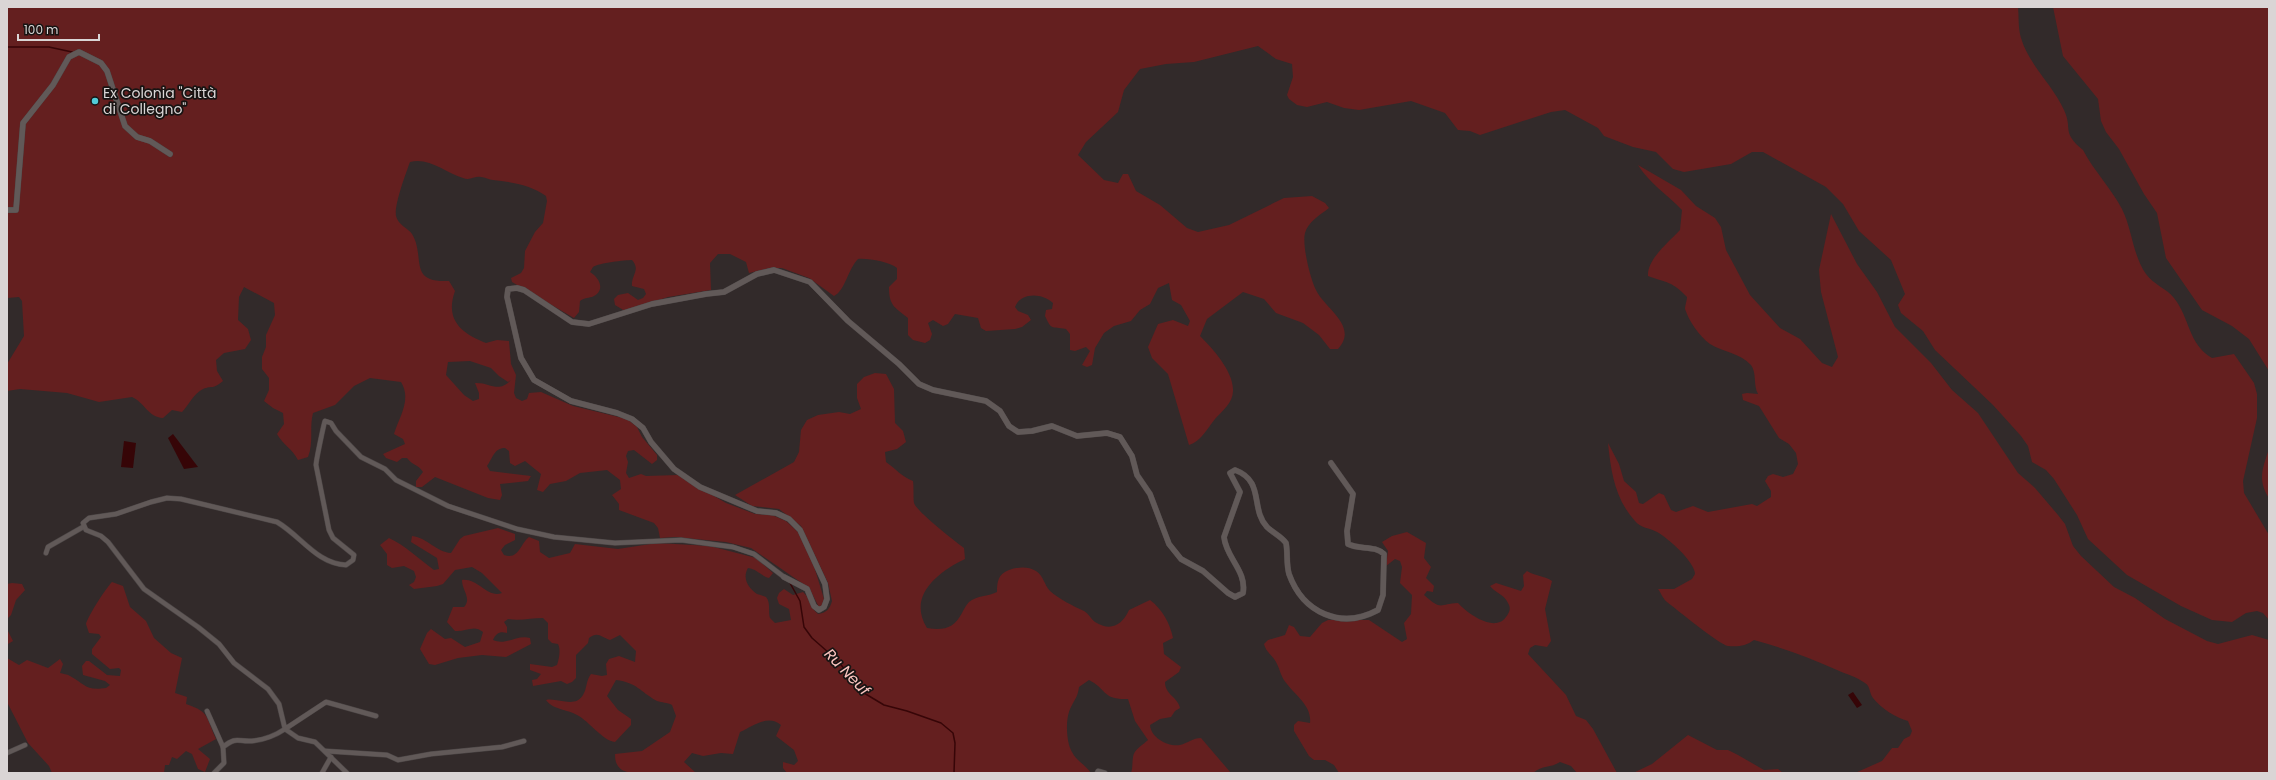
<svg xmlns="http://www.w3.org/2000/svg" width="2276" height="780" viewBox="0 0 2276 780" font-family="Poppins,sans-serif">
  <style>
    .green { fill: #641f1f; fill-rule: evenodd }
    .water { fill: #360507 }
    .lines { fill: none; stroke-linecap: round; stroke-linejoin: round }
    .stream { stroke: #360507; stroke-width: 1.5 }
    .minor-casing { stroke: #4b4545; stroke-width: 5.5 }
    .tertiary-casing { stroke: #4b4545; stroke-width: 6 }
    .minor { stroke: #615958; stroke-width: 4.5 }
    .tertiary { stroke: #615958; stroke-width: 5.5 }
    .poi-dot { fill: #52cbd7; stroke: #171413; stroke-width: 1.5 }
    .labels { text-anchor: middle; stroke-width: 3.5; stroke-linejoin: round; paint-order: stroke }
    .poi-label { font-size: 14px; fill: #dad5d5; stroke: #171413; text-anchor: start }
    .water-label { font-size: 15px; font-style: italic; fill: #fcc5c0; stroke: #171413 }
  </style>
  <rect width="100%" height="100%" fill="#322a2a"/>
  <g class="green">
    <path d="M 7,7 L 2018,7 C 2019,17 2018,28 2021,38 C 2029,65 2053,85 2064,110 C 2073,129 2061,132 2083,150 C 2094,171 2111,188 2122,209 C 2132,229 2133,256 2146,274 C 2154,285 2166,288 2174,298 C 2190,318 2188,344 2212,358 L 2234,354 L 2254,383 L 2257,394 L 2257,418 L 2243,481 L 2244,493 L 2269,535 L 2269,620 L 2263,613 L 2257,611 L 2246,613 L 2232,622 L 2212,620 L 2181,606 L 2127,575 L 2088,539 L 2077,515 L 2054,479 L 2046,470 L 2032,462 L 2028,446 L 2021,436 L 1993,405 L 1935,350 L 1923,331 L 1901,313 L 1898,305 L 1905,294 L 1891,260 L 1859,231 L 1843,204 L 1826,187 L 1763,152 L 1752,152 L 1731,164 L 1684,172 L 1673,169 L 1656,152 L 1633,147 L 1604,136 L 1598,128 L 1565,110 L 1551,112 L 1480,135 L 1470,131 L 1458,130 L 1445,113 L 1411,101 L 1359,110 L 1344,108 L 1327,102 L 1307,107 L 1297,105 L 1289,99 L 1287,95 L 1293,77 L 1292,64 L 1276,59 L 1258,46 L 1194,62 L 1166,64 L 1140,69 L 1124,90 L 1118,112 L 1086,142 L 1078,155 L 1104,180 L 1118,183 L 1123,174 L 1128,174 L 1136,191 L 1160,205 L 1187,228 L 1198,232 L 1229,225 L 1284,198 L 1312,196 L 1325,203 L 1329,208 C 1320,215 1308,222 1305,233 C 1302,245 1310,278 1316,290 C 1325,309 1359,326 1338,349 L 1330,349 L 1319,335 L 1303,323 L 1276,313 L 1264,299 L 1243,292 L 1207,319 L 1200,336 C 1213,349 1234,372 1233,391 C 1233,403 1222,411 1215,419 C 1207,429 1201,441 1189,445 L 1168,374 L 1152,358 L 1148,347 L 1158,324 L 1173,320 L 1188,326 L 1190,321 L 1181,305 L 1172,300 L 1169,283 L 1158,288 L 1150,304 L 1140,310 L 1131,321 L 1114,326 L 1104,333 L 1095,348 L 1092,365 L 1087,367 L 1082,365 L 1090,351 L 1086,347 L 1075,351 L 1070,350 L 1070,334 L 1066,329 C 1051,326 1052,331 1045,316 L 1046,310 L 1052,309 L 1053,303 C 1042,293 1021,292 1015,307 L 1018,311 L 1028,315 L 1031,320 L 1022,327 L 1015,329 L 986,331 L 981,328 L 978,318 L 955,314 L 948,324 L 943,326 L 933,320 L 928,323 L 932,334 L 930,340 L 925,343 L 913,340 L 908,335 L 908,318 C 894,307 889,305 889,287 L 897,279 L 897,268 C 890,262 868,258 858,259 C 848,269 845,291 834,296 L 809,278 L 782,268 L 770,268 L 749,273 L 746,262 L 730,254 L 718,254 L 710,263 L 711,290 L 668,297 L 625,311 L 615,305 L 614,299 L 618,295 L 628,293 L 638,300 L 643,298 L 646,294 L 644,289 L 632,286 C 631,275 641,270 632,260 C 625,260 599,263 593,267 L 590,272 C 600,278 606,291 592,297 C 587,298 584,298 580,301 L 579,312 L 574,318 L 512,282 L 511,278 L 521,273 L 524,268 L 525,251 L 535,232 L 543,223 L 547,201 L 546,196 C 531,185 511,182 493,180 C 489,180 485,177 481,177 C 474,176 470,181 463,178 C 446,173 429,157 410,162 C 406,173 394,205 396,216 C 398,225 408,228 412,234 C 426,257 407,283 449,281 L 455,291 C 445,319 460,333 486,343 L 497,340 L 509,341 L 511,364 L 516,375 L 514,393 L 516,398 L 522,401 L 527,399 L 529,393 L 541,392 L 573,406 L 627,419 L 637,427 L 642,437 L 657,455 L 657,460 L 652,464 L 634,450 L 628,451 L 626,456 L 628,462 L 626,473 L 629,478 L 641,474 L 646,476 L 678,475 L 726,503 L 755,514 L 772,515 L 786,521 L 798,532 L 814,566 L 824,599 L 822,605 L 819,607 L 809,588 L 751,548 L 726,542 L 675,537 L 660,538 L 658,528 L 654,523 L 619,510 L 619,504 L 612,495 L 621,489 L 620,480 L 607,470 L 580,473 L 566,481 L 550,484 L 543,492 L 537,490 L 541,474 L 525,461 L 515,466 L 510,463 L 509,451 L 505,448 C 494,448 493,458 487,466 L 490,471 L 531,476 L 528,481 L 500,484 L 502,495 L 500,500 L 488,498 L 435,477 L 422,487 L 416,487 L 416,481 L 423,472 C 419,465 412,465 407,458 L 402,458 L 397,462 L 386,458 L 383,454 L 405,444 L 403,439 L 394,434 C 399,417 412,400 401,382 L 370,378 L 354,386 L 335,405 L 313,413 C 309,428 314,442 308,457 L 298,460 C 292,448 283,445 277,434 L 284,424 L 283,413 L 273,408 L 264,401 L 269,390 L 269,378 L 262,369 L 262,357 L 266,347 L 266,335 L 275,315 L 274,303 L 244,287 L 239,297 L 238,320 L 248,329 L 251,340 L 245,349 L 224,353 L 216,360 L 217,371 L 223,381 C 212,390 213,385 203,389 C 194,393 188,406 182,412 L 172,410 L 163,418 C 148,417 145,403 132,397 L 99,402 L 67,393 L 20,389 L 7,391 L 7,364 L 24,336 L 22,301 L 19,297 L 7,298 ZM 470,361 L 491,368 L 499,376 L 508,382 L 511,380 C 498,394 490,382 475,383 L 479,393 L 479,399 L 473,401 L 464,395 L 446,375 L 448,362 Z"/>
    <path d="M 2053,7 L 2269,7 L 2269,371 L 2249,339 L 2232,326 L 2202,310 L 2166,258 L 2157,213 L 2144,194 L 2119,149 L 2106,132 L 2101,121 L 2098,99 L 2063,56 Z"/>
    <path d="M 1638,165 L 1681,190 L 1696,206 L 1715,218 L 1721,227 L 1726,250 L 1750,295 L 1780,328 L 1800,339 L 1822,363 L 1832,367 L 1838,357 L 1821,292 L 1819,270 L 1831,214 L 1857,264 L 1877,292 L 1895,327 L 1931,363 L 1952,390 L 1978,413 L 2018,473 L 2035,488 L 2058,515 L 2065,524 L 2073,546 L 2081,556 L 2114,587 L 2135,598 L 2165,619 L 2207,641 L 2218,644 L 2252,635 L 2269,640 L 2269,773 L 1855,773 L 1882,761 L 1892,748 L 1898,748 L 1904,739 L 1910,736 L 1912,731 L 1908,721 C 1896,718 1881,708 1873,698 C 1869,693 1871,687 1865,683 C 1857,677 1846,674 1837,670 C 1810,658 1783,648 1754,640 C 1746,646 1738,647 1728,646 C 1720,645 1676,609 1667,602 C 1663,599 1661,593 1658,589 L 1674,589 L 1692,579 L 1695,574 C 1695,562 1668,538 1657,532 C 1650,528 1640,528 1635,521 C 1615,499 1611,472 1608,443 L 1619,464 L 1624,481 L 1636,492 L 1639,503 L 1643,504 L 1659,493 L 1664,495 L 1671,510 L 1676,512 L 1693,506 L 1708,512 L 1752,504 L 1757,506 L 1771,497 L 1771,491 L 1765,481 L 1768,476 L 1773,474 L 1783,477 L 1793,474 L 1798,464 L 1796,453 L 1789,444 L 1779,438 L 1759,406 L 1743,400 L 1742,394 L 1747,393 L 1758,394 C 1753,385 1757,373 1751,365 C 1740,353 1723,352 1710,344 C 1699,336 1689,321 1685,309 C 1685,306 1687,300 1687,297 C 1672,281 1667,283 1648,276 C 1647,259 1669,242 1680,230 L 1682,210 C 1668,195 1649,183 1638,165 Z"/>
    <path d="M 875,373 L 886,374 L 894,389 L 895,423 L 903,431 L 906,442 L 897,449 L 885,452 L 886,462 C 896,469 902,477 913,481 C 914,488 913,498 914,503 C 916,511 956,542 964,548 L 965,559 C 938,572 907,596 927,628 C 944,631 954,628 962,613 C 964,609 966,605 969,602 C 978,595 987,597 997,592 C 997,582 998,574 1009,570 C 1018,567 1028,566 1036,571 C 1044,576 1044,585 1050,591 C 1059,599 1073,606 1084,611 C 1089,614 1091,619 1095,622 C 1111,632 1122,625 1129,610 L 1150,600 C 1162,609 1170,623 1173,638 L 1163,643 L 1164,654 L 1181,667 L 1179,672 L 1165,682 C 1165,695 1178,697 1180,708 L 1175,711 L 1171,717 L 1160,719 L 1150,725 C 1151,738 1168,747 1180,745 C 1188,743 1193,738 1201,738 L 1231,773 L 1131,773 C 1133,767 1132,763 1133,757 C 1134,749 1143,745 1148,740 L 1135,721 L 1128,699 C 1102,700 1107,689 1089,680 L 1079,687 C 1078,696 1075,699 1071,707 C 1065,718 1066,742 1072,752 C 1076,761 1086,765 1091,773 L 787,773 L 783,768 L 783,762 L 794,765 L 798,761 L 794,750 L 776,736 L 781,725 C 768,714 753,726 740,732 L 733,754 L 721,753 L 703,756 L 692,753 L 684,762 L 696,773 C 681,773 633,777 622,770 C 616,766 615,760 615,754 L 642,751 L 670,732 L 676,716 L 672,705 C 667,702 662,703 657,701 C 639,691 638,683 616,680 L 607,696 L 618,710 L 631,719 L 631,725 L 615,742 C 603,741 589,721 577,715 C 567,709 553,710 546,700 C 557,697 575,709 583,695 C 587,689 586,680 591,674 L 602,676 L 607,675 L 606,664 L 609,659 L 619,656 L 635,662 L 636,651 L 620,635 L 610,640 C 601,637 598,631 589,638 L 588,643 L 576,655 L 576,678 L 572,682 L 567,684 L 561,681 L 533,686 L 532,680 L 537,679 L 541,674 L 530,670 L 530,664 L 552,667 L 557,665 C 559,659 561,650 558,644 L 552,643 L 548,639 L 548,623 L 543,618 C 531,618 521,621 508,619 L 504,622 L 507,627 L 507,633 C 500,631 496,633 493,640 C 506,646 517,634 530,638 L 531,644 L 506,657 L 482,655 L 458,658 L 435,665 L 429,664 L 420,649 L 427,633 L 431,629 L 445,639 L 451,638 L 465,647 L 480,642 L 483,632 C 474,624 466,632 455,631 L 447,622 L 453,607 L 464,607 C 472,598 462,591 462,580 C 478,578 488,599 502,593 L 482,573 L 472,567 L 455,570 L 443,584 L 437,586 L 414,589 L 409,585 L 414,582 L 416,577 L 414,571 L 404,566 L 392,568 L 387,565 L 387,554 L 380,545 L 389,538 C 406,546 419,559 434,570 L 439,569 L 437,558 L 411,542 L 412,536 C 428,538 436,552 451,553 L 460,539 L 464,536 L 498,528 L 515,534 L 515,540 L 505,545 L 501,550 L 504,555 C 519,560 520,544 529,537 L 539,541 L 540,552 L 549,558 L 570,553 L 575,544 L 618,549 L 657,543 L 710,546 L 756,558 L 773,573 L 769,578 C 761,576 757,569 748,568 C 742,578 748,588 757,594 C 760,595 764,596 766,597 C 771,602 768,613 770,618 L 775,623 L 791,620 L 789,609 L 779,604 L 777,598 L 779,593 L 784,589 L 793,595 L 803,592 C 811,599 810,608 818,614 C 826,613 830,609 832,601 L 828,583 L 801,526 L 779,509 L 752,506 L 735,495 L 794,462 L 799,452 L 801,430 L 807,420 L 818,415 L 839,412 L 850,414 L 861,409 L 857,398 L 857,384 L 864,377 Z"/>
    <path d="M 2269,449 L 2269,498 C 2257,480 2263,467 2269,449 Z"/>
    <path d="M 1407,532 L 1426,543 L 1424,558 L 1431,567 L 1426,578 L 1434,586 L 1433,592 L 1427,591 L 1424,595 C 1442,611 1439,604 1458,603 C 1468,614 1495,633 1506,617 C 1510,612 1511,608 1508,603 C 1504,594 1495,593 1490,586 L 1496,583 L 1521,591 L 1524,586 L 1523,575 L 1527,571 C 1535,576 1545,576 1552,581 L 1545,609 L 1551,641 L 1547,647 L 1535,645 L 1530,648 L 1528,654 L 1566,695 L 1576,716 L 1586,720 L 1593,729 L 1617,773 L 1577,773 L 1571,766 L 1560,762 C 1551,768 1542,765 1533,773 L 1339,773 L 1334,765 L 1325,760 L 1314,760 L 1309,756 L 1294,731 L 1294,725 L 1298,721 L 1310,723 C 1312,706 1296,696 1287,684 C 1281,678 1280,669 1276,662 C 1272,655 1266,652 1264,644 L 1268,640 L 1285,635 L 1289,625 L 1294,627 L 1300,636 L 1310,637 L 1322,623 L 1328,620 L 1369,620 L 1402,642 L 1407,639 L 1404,623 L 1411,614 L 1412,595 L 1400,583 L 1402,567 L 1400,561 L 1395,559 L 1386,566 L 1388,551 L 1382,542 L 1392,536 Z"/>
    <path d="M 112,582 L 123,586 L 130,607 L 146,621 L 154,638 L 171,653 L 182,658 L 175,693 L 187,697 L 186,704 C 210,712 206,717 216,739 L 198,749 L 210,759 L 205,772 L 198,769 L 192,754 L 186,751 L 177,759 L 172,757 L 169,765 L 165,765 L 164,773 L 52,773 L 49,766 L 28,743 L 7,702 L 7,658 L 19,665 L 27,660 L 48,668 L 60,659 L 63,664 L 60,673 C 63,674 67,674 70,676 C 85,684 85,691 106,688 L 110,685 L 105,681 L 83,675 L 82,666 L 86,661 L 89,661 L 107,675 L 120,676 L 121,670 L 119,668 L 110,669 L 92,654 L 92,649 L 101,637 L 99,634 L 89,633 L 86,624 C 88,616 106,588 112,582 Z"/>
    <path d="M 12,583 L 22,584 L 25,590 L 16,600 L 11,615 L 7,619 L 7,584 Z"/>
    <path d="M 7,629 L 13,641 L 8,644 L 7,644 Z"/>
    <path d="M 1688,735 L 1717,750 L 1728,750 L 1738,755 L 1764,770 L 1778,769 L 1783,773 L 1633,773 L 1652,764 Z"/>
  </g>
  <g class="water">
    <path d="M 173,434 L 198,467 L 184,469 L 168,438 Z"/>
    <path d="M 124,441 L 136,443 L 133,468 L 121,467 Z"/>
    <path d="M 1853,692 L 1862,705 L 1857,708 L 1848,695 Z"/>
  </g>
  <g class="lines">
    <g class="stream">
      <path d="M 7,47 L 49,47 L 72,52"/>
      <path d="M 790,583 L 800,601 L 804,627 L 812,638 L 837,660 L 864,693 L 884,705 L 907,711 L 941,723 L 953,733 L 955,743 L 954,773"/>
    </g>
    <g class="minor-casing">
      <g id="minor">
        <path d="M 46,553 L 48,547 L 83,527"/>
        <path d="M 207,711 L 223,747"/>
        <path d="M 376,716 L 326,702 L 285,729 L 279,704 L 268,689 L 234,663 L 219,644 L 198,627 L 144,589 L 108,542 L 101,536 L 86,530 L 83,523 L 89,518 L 116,514 L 151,502 L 167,498 L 181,499 L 277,522 C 301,536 317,564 346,565 L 353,560 L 354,555 L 333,538 L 329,530 L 316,465 C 316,461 324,423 325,421 L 331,423 L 336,431 L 361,457 L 385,469 L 396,480 L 448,506 L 517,529 L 554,537 L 615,543 L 681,540 L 733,547 L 754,554 L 784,577"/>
        <path d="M 325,751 L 387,755 L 398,760 L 431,754 L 502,747 L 524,741"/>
        <path d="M 7,753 L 25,745"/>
        <path d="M 214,773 L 224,763 L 223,747 C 237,736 237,742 252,741 C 263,740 276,735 285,729 L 298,738 L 315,742 L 347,773"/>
        <path d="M 322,773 L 331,757"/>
        <path d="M 1097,773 L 1098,771 L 1105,773"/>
      </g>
    </g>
    <g class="tertiary-casing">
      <g id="tertiary">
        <path d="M 7,210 L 16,210 L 23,123 L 53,85 L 69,57 L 79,52 L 101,63 L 107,71 L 125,126 L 137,137 L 150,141 L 170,154"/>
        <path d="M 784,577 L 807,589 L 814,606 L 819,610 L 824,607 L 827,599 L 825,584 L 800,530 L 789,519 L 776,513 L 757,511 L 700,487 L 674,469 L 651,442 L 643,428 L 632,419 L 617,413 L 571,401 L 534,380 L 521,358 L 507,297 L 508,289 L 517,288 L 524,290 L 572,322 L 589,324 L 652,304 L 706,294 L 724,292 L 757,274 L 774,270 L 810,282 L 848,321 L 899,364 L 919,384 L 933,390 L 986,401 L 1000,411 L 1009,426 L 1018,432 L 1032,431 L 1052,426 L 1077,436 L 1107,433 L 1120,437 L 1132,456 L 1137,475 L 1150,494 L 1169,544 L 1181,559 L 1203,571 L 1228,593 L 1235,597 L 1243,593 C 1247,571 1226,558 1224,537 L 1240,492 L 1230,473 L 1235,470 C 1265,481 1250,509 1267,527 C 1273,533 1281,536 1286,543 C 1288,553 1286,563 1289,574 C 1303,613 1341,630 1378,610 L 1383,595 L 1384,554 C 1375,545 1359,550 1348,544 L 1347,531 L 1353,494 L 1331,463"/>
      </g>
    </g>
    <use href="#minor" class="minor"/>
    <use href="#tertiary" class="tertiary"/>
  </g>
  <circle class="poi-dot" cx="95" cy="101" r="4"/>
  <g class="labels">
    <g class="poi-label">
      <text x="103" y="98">Ex Colonia "Città<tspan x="103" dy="16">di Collegno"</tspan></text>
    </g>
    <g class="water-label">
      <text transform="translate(847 672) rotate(46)" y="5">Ru Neuf</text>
    </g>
  </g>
  <rect width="2276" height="780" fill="none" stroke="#dad5d5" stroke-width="16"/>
  <path d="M18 34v6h81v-6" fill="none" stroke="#dad5d5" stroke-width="2"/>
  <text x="24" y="34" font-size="12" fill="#dad5d5" stroke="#171413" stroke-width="3" paint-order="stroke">100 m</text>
</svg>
